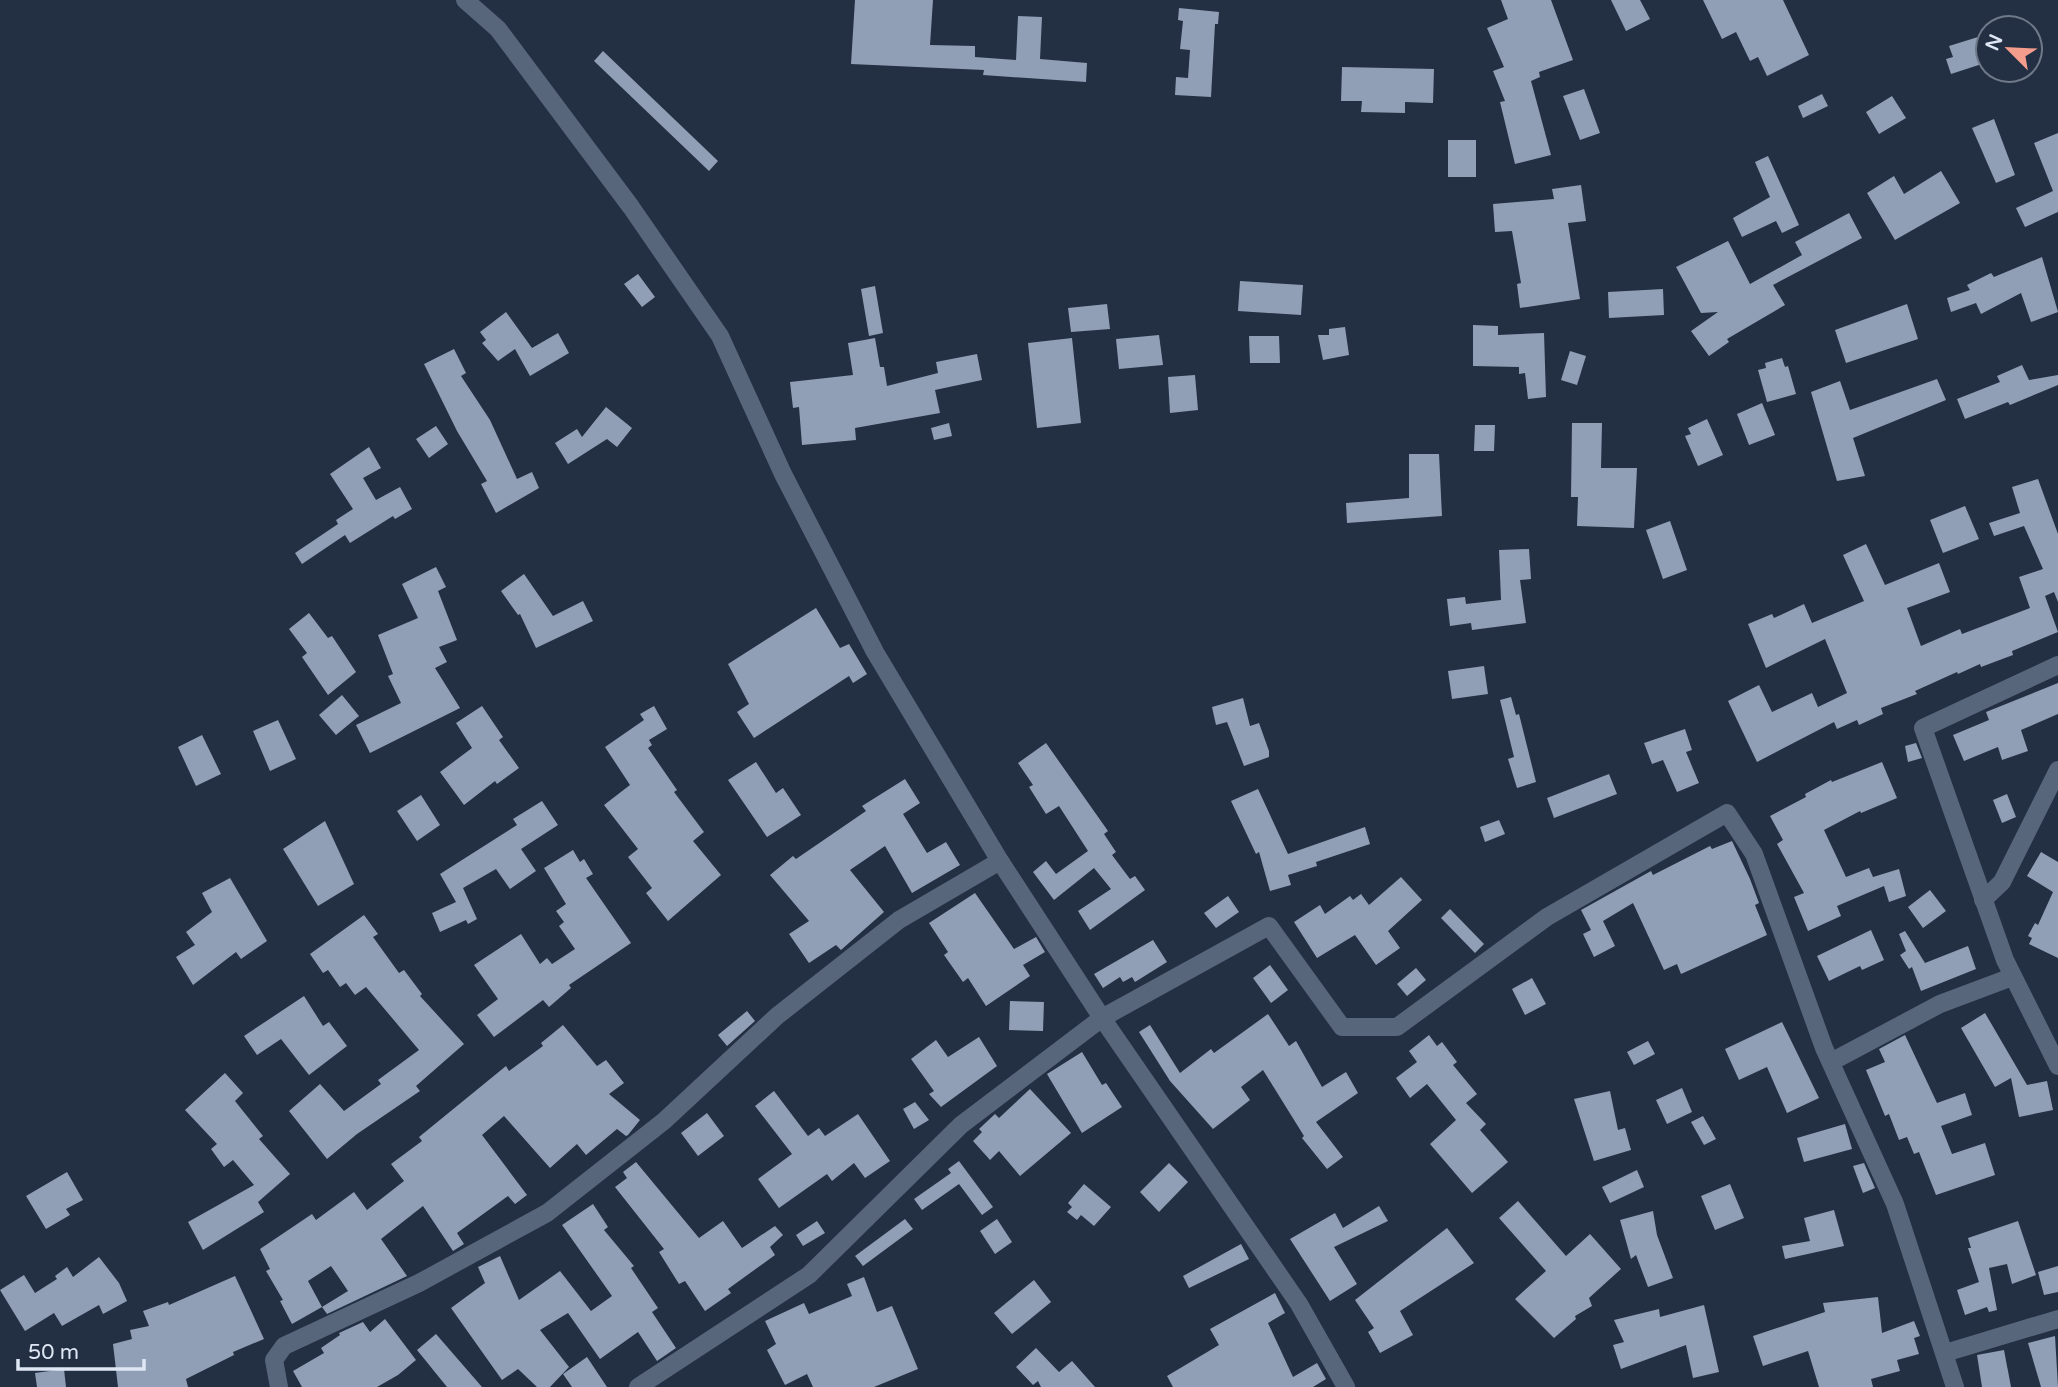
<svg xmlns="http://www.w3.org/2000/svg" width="2058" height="1387" viewBox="0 0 2058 1387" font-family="'Varela Round',sans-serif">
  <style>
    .building { fill: #919fb6 }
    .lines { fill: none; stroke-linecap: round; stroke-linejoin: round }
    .minor { stroke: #58667b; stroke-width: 18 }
  </style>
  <rect width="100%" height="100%" fill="#232f42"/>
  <g class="building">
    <path d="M 855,0 L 933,0 L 930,45 L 975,46 L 975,57 L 1016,60 L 1018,16 L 1042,17 L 1040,59 L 1087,63 L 1086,82 L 983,75 L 984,70 L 851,64 Z"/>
    <path d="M 1501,0 L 1551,0 L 1573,60 L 1539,72 L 1540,77 L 1531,81 L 1551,155 L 1515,164 L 1500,102 L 1505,101 L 1493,71 L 1504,67 L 1487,28 L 1508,19 Z"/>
    <path d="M 1611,0 L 1640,0 L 1650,19 L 1626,31 Z"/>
    <path d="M 1703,0 L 1783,0 L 1809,55 L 1767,76 L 1758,57 L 1750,61 L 1736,32 L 1722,39 Z"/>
    <path d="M 1179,8 L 1219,12 L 1218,24 L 1215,24 L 1211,97 L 1175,95 L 1176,77 L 1188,78 L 1190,50 L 1180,49 L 1183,21 L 1178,20 Z"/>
    <path d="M 1978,37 L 1983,37 L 1988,62 L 1951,74 L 1946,59 L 1953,57 L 1949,46 Z"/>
    <path d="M 603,51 L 718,161 L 709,171 L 594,61 Z"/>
    <path d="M 1342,67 L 1434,69 L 1433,103 L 1405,102 L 1405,113 L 1361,112 L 1362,101 L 1341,101 Z"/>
    <path d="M 1584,89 L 1600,133 L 1580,140 L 1563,96 Z"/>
    <path d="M 1822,94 L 1828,106 L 1803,118 L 1798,106 Z"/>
    <path d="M 1892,96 L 1906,118 L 1879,134 L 1866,112 Z"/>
    <path d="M 1994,119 L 2015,175 L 1996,183 L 1972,128 Z"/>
    <path d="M 2058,133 L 2058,212 L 2025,227 L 2016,208 L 2053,191 L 2034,143 Z"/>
    <rect x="1448" y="140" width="28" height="37"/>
    <path d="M 1768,156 L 1799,225 L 1782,233 L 1776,221 L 1742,237 L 1733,218 L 1770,197 L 1755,162 Z"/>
    <path d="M 1941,171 L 1960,203 L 1895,240 L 1867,193 L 1894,176 L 1904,194 Z"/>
    <path d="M 1581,185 L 1586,221 L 1568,223 L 1580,299 L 1520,308 L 1517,284 L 1521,283 L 1512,231 L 1495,232 L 1493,204 L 1554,199 L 1552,189 Z"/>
    <path d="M 1849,213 L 1862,238 L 1773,285 L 1785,305 L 1727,339 L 1729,342 L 1709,356 L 1691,331 L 1718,312 L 1701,313 L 1676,267 L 1728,241 L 1750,284 L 1802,255 L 1795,242 Z"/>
    <path d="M 2042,257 L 2058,312 L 2031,322 L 2021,293 L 1981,314 L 1976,303 L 1951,312 L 1947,298 L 1970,290 L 1967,285 L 1991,273 L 1994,277 Z"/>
    <path d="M 638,274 L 655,297 L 642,307 L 624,284 Z"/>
    <path d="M 1240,281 L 1303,285 L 1301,315 L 1238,311 Z"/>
    <path d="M 875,286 L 883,333 L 869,336 L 861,289 Z"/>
    <path d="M 1663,289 L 1664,315 L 1609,318 L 1608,292 Z"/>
    <path d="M 1107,304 L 1110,329 L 1071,332 L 1068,308 Z"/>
    <path d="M 1907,304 L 1918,339 L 1846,363 L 1835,330 Z"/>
    <path d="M 506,312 L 532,348 L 558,333 L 569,353 L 530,376 L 515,349 L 498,361 L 482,343 L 486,340 L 480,332 Z"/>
    <path d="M 1473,325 L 1498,326 L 1498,335 L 1544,333 L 1546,397 L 1528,399 L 1525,373 L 1519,374 L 1519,367 L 1473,366 Z"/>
    <path d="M 1345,327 L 1349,355 L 1323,360 L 1318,335 L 1329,335 L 1329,329 Z"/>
    <path d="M 1159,335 L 1163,365 L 1119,369 L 1116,339 Z"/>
    <path d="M 1249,336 L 1279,336 L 1280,363 L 1250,363 Z"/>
    <path d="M 875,338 L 880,367 L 884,367 L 887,386 L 938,373 L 936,362 L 977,354 L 982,380 L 935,390 L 940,413 L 855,428 L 856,440 L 802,445 L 799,407 L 793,408 L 790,382 L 853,375 L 848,343 Z"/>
    <path d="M 1072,338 L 1081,423 L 1037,428 L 1028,343 Z"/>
    <path d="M 454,349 L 466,373 L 461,376 L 490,420 L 517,479 L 532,472 L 539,488 L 496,513 L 481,484 L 487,481 L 457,431 L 424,364 Z"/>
    <path d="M 1570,351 L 1586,356 L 1577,385 L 1561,380 Z"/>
    <path d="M 1782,358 L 1785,367 L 1788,366 L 1796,394 L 1767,402 L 1758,370 L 1766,368 L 1765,363 Z"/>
    <path d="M 2022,365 L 2029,380 L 2058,375 L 2058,385 L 2010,405 L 2008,402 L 1965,419 L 1957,399 L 2000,382 L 1997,376 Z"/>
    <path d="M 1195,375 L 1198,410 L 1170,413 L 1168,377 Z"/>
    <path d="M 1937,379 L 1946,400 L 1853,438 L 1865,476 L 1837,481 L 1811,392 L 1840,381 L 1850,410 Z"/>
    <path d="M 1762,403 L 1775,435 L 1749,445 L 1737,414 Z"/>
    <path d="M 606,407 L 632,428 L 617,447 L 607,439 L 568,464 L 555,443 L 577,429 L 582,437 Z"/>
    <path d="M 1707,419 L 1723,455 L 1698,466 L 1685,436 L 1691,434 L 1688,428 Z"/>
    <path d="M 949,423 L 952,436 L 934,440 L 931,428 Z"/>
    <path d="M 1572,423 L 1602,423 L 1601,468 L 1637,468 L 1634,528 L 1577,526 L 1578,497 L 1571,497 Z"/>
    <path d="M 1475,425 L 1495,425 L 1494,451 L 1474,451 Z"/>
    <path d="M 436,426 L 448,444 L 429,458 L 416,439 Z"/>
    <path d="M 369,447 L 381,468 L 363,478 L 376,500 L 400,487 L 412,509 L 395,519 L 393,516 L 350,543 L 345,535 L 302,564 L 295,553 L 338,524 L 336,520 L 353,509 L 330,474 Z"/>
    <path d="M 1409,454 L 1439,454 L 1442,516 L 1347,523 L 1346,503 L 1409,498 Z"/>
    <path d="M 2038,479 L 2058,534 L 2058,602 L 2054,592 L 2045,596 L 2058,632 L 2012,651 L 2013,655 L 1981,667 L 1980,664 L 1958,674 L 1957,672 L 1915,691 L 1917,694 L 1881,708 L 1883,714 L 1859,725 L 1857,720 L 1837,729 L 1834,722 L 1757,762 L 1728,701 L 1759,685 L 1772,712 L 1812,693 L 1818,707 L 1847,693 L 1825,639 L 1766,668 L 1748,624 L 1772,614 L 1774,618 L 1804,604 L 1812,623 L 1864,601 L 1843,555 L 1866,544 L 1885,585 L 1939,563 L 1950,592 L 1907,608 L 1921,646 L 1960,629 L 1962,634 L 2030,608 L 2019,577 L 2043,569 L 2024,526 L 1994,536 L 1989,523 L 2020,513 L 2012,487 Z"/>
    <path d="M 1965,506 L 1979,539 L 1943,553 L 1930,520 Z"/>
    <path d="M 1670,521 L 1687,570 L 1663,579 L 1646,530 Z"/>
    <path d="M 1529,549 L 1531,579 L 1520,580 L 1526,623 L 1472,630 L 1471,623 L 1450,626 L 1447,599 L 1465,597 L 1466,604 L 1501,600 L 1499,550 Z"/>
    <path d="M 436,567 L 446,587 L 438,591 L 457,640 L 439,647 L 447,662 L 435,668 L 460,708 L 370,753 L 356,725 L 401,703 L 388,676 L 393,674 L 378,635 L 418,618 L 402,584 Z"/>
    <path d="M 524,574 L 553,616 L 583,601 L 593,621 L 536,648 L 520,614 L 518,615 L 501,591 Z"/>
    <path d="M 816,608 L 840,648 L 849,644 L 867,674 L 853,683 L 849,676 L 754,738 L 737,712 L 749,704 L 728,664 Z"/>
    <path d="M 309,613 L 328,638 L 332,636 L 356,672 L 328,695 L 302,657 L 307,653 L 289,629 Z"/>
    <path d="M 1484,666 L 1488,694 L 1452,699 L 1448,671 Z"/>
    <path d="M 2058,683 L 2058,714 L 2021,730 L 2028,751 L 2002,760 L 1998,747 L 1964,761 L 1953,735 L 1989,720 L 1986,712 Z"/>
    <path d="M 342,695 L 359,716 L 336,735 L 319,715 Z"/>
    <path d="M 1511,697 L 1516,715 L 1519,714 L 1536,782 L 1517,788 L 1508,759 L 1514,757 L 1500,700 Z"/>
    <path d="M 1243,698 L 1250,726 L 1259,723 L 1269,751 L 1269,757 L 1244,766 L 1227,722 L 1216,725 L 1212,707 Z"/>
    <path d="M 482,706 L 503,737 L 499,740 L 519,768 L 497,784 L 495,781 L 464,805 L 440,772 L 472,748 L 456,723 Z"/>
    <path d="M 654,706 L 667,729 L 649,740 L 652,745 L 648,748 L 677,790 L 674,792 L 704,832 L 693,841 L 721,875 L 668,921 L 646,893 L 652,888 L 628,857 L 638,849 L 604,805 L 630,785 L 605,747 L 644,720 L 640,714 Z"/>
    <path d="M 278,720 L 296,759 L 270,771 L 253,731 Z"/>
    <path d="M 1685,729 L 1692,750 L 1686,752 L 1699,783 L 1677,792 L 1663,760 L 1652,764 L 1644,743 Z"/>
    <path d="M 202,735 L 221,774 L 196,786 L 178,747 Z"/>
    <path d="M 1046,743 L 1108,831 L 1104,834 L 1116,852 L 1112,855 L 1130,879 L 1135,876 L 1145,890 L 1090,930 L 1078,911 L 1111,889 L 1094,868 L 1054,900 L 1033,872 L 1046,861 L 1056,874 L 1088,851 L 1059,806 L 1046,814 L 1029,787 L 1033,785 L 1018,763 Z"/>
    <path d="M 1916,743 L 1922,758 L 1908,762 L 1905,746 Z"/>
    <path d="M 756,762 L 776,793 L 783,788 L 801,815 L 767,837 L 728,780 Z"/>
    <path d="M 1882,762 L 1897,798 L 1861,813 L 1860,811 L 1824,830 L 1846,877 L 1869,868 L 1873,877 L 1899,869 L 1906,896 L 1889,902 L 1884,886 L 1837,906 L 1841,916 L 1808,931 L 1794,897 L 1804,893 L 1777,844 L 1783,840 L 1770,816 L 1806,797 L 1805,794 L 1831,780 L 1832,782 Z"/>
    <path d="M 1609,774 L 1617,794 L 1554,818 L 1547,798 Z"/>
    <path d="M 905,779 L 920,803 L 903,814 L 927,853 L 946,842 L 960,865 L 912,893 L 885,846 L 850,870 L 884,912 L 841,950 L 836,945 L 809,963 L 789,934 L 809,921 L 770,875 L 793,856 L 796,859 L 866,811 L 862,806 Z"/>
    <path d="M 1258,789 L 1288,854 L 1365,827 L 1370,844 L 1316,862 L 1317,866 L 1288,875 L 1291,885 L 1270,891 L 1259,852 L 1256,854 L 1231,801 Z"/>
    <path d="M 2007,794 L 2016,817 L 2002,823 L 1993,800 Z"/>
    <path d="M 421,795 L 440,825 L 417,841 L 397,811 Z"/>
    <path d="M 542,801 L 558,825 L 521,849 L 536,871 L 510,889 L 496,869 L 463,888 L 477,919 L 468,924 L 466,920 L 440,932 L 432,913 L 456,902 L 440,874 L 517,825 L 513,819 Z"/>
    <path d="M 1499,820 L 1505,834 L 1485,842 L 1480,827 Z"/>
    <path d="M 325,821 L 354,884 L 318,906 L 283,849 Z"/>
    <path d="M 1732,841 L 1750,879 L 1759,903 L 1755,905 L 1767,935 L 1681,974 L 1677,964 L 1664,970 L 1633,903 L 1603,921 L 1615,946 L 1594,957 L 1583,934 L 1591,930 L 1581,910 L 1651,871 L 1653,875 L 1710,846 L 1712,849 Z"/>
    <path d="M 573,850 L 580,862 L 584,859 L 593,874 L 586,878 L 631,943 L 569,985 L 571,988 L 549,1007 L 543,1000 L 494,1037 L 477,1015 L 498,999 L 474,965 L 521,934 L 540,964 L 547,958 L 552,964 L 575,949 L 559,926 L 564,922 L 556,911 L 566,904 L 544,868 Z"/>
    <path d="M 2041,852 L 2058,862 L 2058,958 L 2029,944 L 2032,938 L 2028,936 L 2035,923 L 2038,925 L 2053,892 L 2027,876 Z"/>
    <path d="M 1401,877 L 1422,900 L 1388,931 L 1400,948 L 1376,965 L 1355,935 L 1317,958 L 1294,922 L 1320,905 L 1325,914 L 1350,896 L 1353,900 L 1361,894 L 1369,905 Z"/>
    <path d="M 230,878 L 267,941 L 241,959 L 236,952 L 193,985 L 176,957 L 195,945 L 186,932 L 212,912 L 202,893 Z"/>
    <path d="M 1930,890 L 1946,911 L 1923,928 L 1908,907 Z"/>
    <path d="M 975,893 L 1014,949 L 1036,937 L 1045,952 L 1023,965 L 1030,976 L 986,1006 L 968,978 L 963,982 L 944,955 L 948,952 L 929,923 Z"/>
    <path d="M 1228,896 L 1239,912 L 1216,928 L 1204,913 Z"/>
    <path d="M 1450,909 L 1484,944 L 1475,953 L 1441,918 Z"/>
    <path d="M 364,915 L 378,934 L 373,937 L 399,973 L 404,970 L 422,994 L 420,996 L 464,1044 L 416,1086 L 420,1091 L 357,1134 L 327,1159 L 289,1111 L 320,1084 L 344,1111 L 381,1084 L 378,1080 L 419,1050 L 366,987 L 355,995 L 346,983 L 340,987 L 328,970 L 323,973 L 310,954 Z"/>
    <path d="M 1871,930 L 1884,960 L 1862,970 L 1860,966 L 1829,981 L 1817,956 Z"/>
    <path d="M 1905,931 L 1925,963 L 1968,946 L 1976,969 L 1921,991 L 1912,967 L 1909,969 L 1900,955 L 1906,951 L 1899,934 Z"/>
    <path d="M 1153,940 L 1167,962 L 1135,982 L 1132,977 L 1123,982 L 1120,977 L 1103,988 L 1094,974 Z"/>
    <path d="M 1270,965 L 1288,990 L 1271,1003 L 1253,978 Z"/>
    <path d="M 1416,968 L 1426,980 L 1407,996 L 1397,984 Z"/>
    <path d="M 1532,978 L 1546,1004 L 1525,1015 L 1512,989 Z"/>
    <path d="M 304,996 L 323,1026 L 329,1022 L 347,1046 L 309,1075 L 281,1039 L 257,1055 L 244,1036 Z"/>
    <path d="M 1010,1001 L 1044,1002 L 1043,1031 L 1009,1030 Z"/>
    <path d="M 747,1011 L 755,1021 L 727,1046 L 718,1035 Z"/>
    <path d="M 1985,1013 L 2027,1085 L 2047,1081 L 2053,1110 L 2019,1117 L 2011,1078 L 1995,1087 L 1961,1028 Z"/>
    <path d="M 1268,1014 L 1289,1046 L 1296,1041 L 1322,1087 L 1346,1072 L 1358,1093 L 1316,1122 L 1343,1157 L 1327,1169 L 1302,1138 L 1304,1136 L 1263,1070 L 1241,1087 L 1250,1100 L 1213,1129 L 1170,1081 L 1139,1032 L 1150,1025 L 1180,1073 L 1211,1049 L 1214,1053 Z"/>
    <path d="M 1782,1022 L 1819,1098 L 1787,1113 L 1767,1067 L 1739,1080 L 1725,1049 Z"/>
    <path d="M 563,1025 L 597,1066 L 606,1060 L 624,1083 L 609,1094 L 640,1120 L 628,1135 L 626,1136 L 617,1129 L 586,1155 L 577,1144 L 550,1168 L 504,1116 L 482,1135 L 527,1195 L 515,1204 L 508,1196 L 457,1233 L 464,1244 L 453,1251 L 423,1206 L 381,1239 L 407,1276 L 327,1314 L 322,1307 L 348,1291 L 331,1266 L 308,1281 L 322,1307 L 292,1324 L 280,1301 L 283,1300 L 266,1271 L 270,1269 L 260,1249 L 312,1214 L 316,1220 L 354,1192 L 367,1210 L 404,1181 L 391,1164 L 422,1141 L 419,1137 L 506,1066 L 509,1071 L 543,1046 L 541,1043 Z"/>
    <path d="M 1429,1035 L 1437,1046 L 1442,1042 L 1457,1062 L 1453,1065 L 1477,1094 L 1466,1103 L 1486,1124 L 1480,1130 L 1508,1162 L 1472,1193 L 1430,1144 L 1456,1120 L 1427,1084 L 1410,1098 L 1396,1078 L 1417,1062 L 1409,1051 Z"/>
    <path d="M 1905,1035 L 1937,1103 L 1965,1093 L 1972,1115 L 1941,1126 L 1952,1154 L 1985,1143 L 1995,1175 L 1936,1195 L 1919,1152 L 1914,1154 L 1907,1137 L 1899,1140 L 1889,1114 L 1885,1116 L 1866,1070 L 1885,1062 L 1879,1049 Z"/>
    <path d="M 979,1037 L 997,1066 L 941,1107 L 929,1094 L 934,1091 L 911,1059 L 936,1040 L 948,1057 Z"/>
    <path d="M 1648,1041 L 1655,1054 L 1634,1065 L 1627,1052 Z"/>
    <path d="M 1082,1052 L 1102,1085 L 1106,1083 L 1122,1107 L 1082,1133 L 1047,1074 Z"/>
    <path d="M 225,1073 L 243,1093 L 235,1101 L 263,1136 L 259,1139 L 290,1174 L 258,1202 L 264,1212 L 203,1250 L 188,1222 L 254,1185 L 233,1160 L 224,1167 L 211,1149 L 217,1144 L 185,1110 Z"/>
    <path d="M 1682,1088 L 1692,1112 L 1667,1124 L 1656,1100 Z"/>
    <path d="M 1030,1089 L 1071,1133 L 1020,1176 L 999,1151 L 990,1160 L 973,1141 L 982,1132 L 979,1129 L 995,1114 L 999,1118 Z"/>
    <path d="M 774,1091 L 808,1136 L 819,1128 L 825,1136 L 858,1114 L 890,1161 L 865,1178 L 854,1163 L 832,1181 L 827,1174 L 779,1208 L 758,1179 L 792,1154 L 755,1106 Z"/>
    <path d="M 1610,1091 L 1618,1130 L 1625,1128 L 1631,1150 L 1594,1161 L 1574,1099 Z"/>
    <path d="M 915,1102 L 929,1120 L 914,1129 L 903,1109 Z"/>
    <path d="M 707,1113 L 724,1136 L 698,1156 L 681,1133 Z"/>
    <path d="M 1703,1116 L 1716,1139 L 1704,1145 L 1691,1122 Z"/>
    <path d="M 1845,1124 L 1852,1149 L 1804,1162 L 1797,1138 Z"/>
    <path d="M 959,1161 L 993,1207 L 982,1215 L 959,1184 L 922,1210 L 914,1199 L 951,1173 L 948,1169 Z"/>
    <path d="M 636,1162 L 699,1238 L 723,1221 L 742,1248 L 775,1226 L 783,1235 L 770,1247 L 775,1255 L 728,1289 L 731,1293 L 705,1311 L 685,1281 L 679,1284 L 659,1252 L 664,1249 L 615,1187 L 627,1178 L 623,1172 Z"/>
    <path d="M 1169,1163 L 1188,1182 L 1159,1212 L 1140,1192 Z"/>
    <path d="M 1864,1163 L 1875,1188 L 1863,1193 L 1853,1166 Z"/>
    <path d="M 1637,1170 L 1644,1187 L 1610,1203 L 1602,1187 Z"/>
    <path d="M 67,1172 L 83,1200 L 66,1209 L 70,1215 L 46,1229 L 26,1196 Z"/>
    <path d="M 1084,1184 L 1111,1207 L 1094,1226 L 1081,1215 L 1077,1220 L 1067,1212 L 1072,1207 L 1068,1203 Z"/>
    <path d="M 1730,1184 L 1744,1218 L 1715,1230 L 1701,1196 Z"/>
    <path d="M 1518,1201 L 1566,1256 L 1590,1234 L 1621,1269 L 1589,1298 L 1592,1306 L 1575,1316 L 1576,1319 L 1554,1338 L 1515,1299 L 1546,1271 L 1499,1218 Z"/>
    <path d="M 593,1204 L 608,1227 L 604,1230 L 634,1266 L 631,1268 L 658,1308 L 652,1312 L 676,1348 L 657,1361 L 638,1332 L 600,1359 L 568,1313 L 540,1330 L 569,1367 L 550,1387 L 537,1387 L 518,1369 L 502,1380 L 451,1308 L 485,1283 L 478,1267 L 500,1256 L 519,1300 L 560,1271 L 591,1311 L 612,1296 L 562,1225 Z"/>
    <path d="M 1379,1206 L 1388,1221 L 1334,1247 L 1357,1284 L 1330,1301 L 1290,1239 L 1335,1213 L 1343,1228 Z"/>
    <path d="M 1834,1210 L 1844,1246 L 1785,1259 L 1782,1246 L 1810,1241 L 1804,1218 Z"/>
    <path d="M 1653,1211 L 1657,1235 L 1673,1278 L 1648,1287 L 1636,1255 L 1631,1259 L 1620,1220 Z"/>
    <path d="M 905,1219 L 913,1229 L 863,1266 L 855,1256 Z"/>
    <path d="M 997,1219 L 1012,1242 L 995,1254 L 980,1231 Z"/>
    <path d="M 817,1221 L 825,1233 L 803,1246 L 796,1235 Z"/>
    <path d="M 2018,1221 L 2036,1275 L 2012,1284 L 2007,1264 L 1989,1268 L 1997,1310 L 1989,1312 L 1987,1307 L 1965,1315 L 1957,1290 L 1979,1282 L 1968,1248 L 1971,1248 L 1968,1238 Z"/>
    <path d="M 1447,1228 L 1474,1263 L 1400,1311 L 1413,1335 L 1380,1353 L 1368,1332 L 1374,1328 L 1355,1300 Z"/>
    <path d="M 1241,1244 L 1249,1259 L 1189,1288 L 1183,1276 Z"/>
    <path d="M 99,1257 L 119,1283 L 127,1301 L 103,1314 L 99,1305 L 62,1326 L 54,1313 L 25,1331 L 0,1290 L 24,1275 L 35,1293 L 57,1279 L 55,1276 L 67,1267 L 73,1277 Z"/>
    <path d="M 2058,1266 L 2058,1292 L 2044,1295 L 2038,1272 Z"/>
    <path d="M 235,1276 L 264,1339 L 233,1352 L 234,1355 L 186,1379 L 188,1387 L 118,1387 L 113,1344 L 132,1339 L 130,1330 L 149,1326 L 143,1311 L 168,1302 L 169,1305 Z"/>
    <path d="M 864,1277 L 877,1312 L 892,1306 L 918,1369 L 874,1387 L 813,1387 L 807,1374 L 785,1385 L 767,1350 L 776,1344 L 765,1321 L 804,1303 L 809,1314 L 852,1296 L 847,1284 Z"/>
    <path d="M 1034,1280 L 1051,1302 L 1012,1334 L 994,1313 Z"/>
    <path d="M 1275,1293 L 1285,1313 L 1268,1323 L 1293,1377 L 1317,1363 L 1326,1379 L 1313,1387 L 1173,1387 L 1167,1376 L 1219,1345 L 1210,1329 Z"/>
    <path d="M 1878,1297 L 1882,1333 L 1914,1321 L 1920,1336 L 1914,1338 L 1919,1354 L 1897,1360 L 1900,1371 L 1871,1379 L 1873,1387 L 1819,1387 L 1808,1351 L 1763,1366 L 1753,1336 L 1825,1312 L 1823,1303 Z"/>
    <path d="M 1704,1305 L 1719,1372 L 1693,1378 L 1686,1345 L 1621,1369 L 1613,1345 L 1624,1342 L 1614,1320 L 1659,1309 L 1660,1317 Z"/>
    <path d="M 385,1319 L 416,1360 L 398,1375 L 377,1387 L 302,1387 L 293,1371 L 324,1353 L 321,1348 L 340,1335 L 339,1333 L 363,1322 L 370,1332 Z"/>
    <path d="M 436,1334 L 482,1387 L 447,1387 L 417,1350 Z"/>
    <path d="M 2055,1336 L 2058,1387 L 2041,1387 L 2028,1343 Z"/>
    <path d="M 1036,1348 L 1059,1372 L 1072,1361 L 1095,1387 L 1041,1387 L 1038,1381 L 1033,1385 L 1016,1367 Z"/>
    <path d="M 2004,1350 L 2011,1387 L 1982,1387 L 1977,1355 Z"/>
    <path d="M 587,1357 L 607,1387 L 572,1387 L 563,1374 Z"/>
    <path d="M 64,1369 L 66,1387 L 37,1387 L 35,1373 Z"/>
  </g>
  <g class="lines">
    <g class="minor">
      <path d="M 465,0 L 498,29 L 631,207 L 720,336 L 783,474 L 875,652 L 1000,861 L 1102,1018 L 1269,926 L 1342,1027 L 1397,1027 L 1547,917 L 1727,813 L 1754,854 L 1824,1048 L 1895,1204 L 1955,1387"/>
      <path d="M 2058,665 L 1923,728 L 2005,960 L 2058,1066"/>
      <path d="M 1983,900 L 2002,882 L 2058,770"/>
      <path d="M 1831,1062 L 1940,1004 L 2012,977"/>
      <path d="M 1945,1353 L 2058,1319"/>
      <path d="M 279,1387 L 274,1360 L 284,1346 L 419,1283 L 547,1213 L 664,1121 L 777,1016 L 899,920 L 1000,861"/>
      <path d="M 638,1387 L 809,1275 L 961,1125 L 1102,1018 L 1299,1304 L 1346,1387"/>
    </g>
  </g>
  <g transform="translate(2009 49) rotate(294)"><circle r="33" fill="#232f42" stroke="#6e7989" stroke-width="2"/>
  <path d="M0-5L12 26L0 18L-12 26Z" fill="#f49d8c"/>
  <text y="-10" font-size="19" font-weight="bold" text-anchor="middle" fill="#dfe7f4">N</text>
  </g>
  <path d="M18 1359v10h126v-10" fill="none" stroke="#dfe7f4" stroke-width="3.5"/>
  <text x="28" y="1359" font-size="21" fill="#dfe7f4" stroke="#232f42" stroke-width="5" paint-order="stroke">50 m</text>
</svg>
